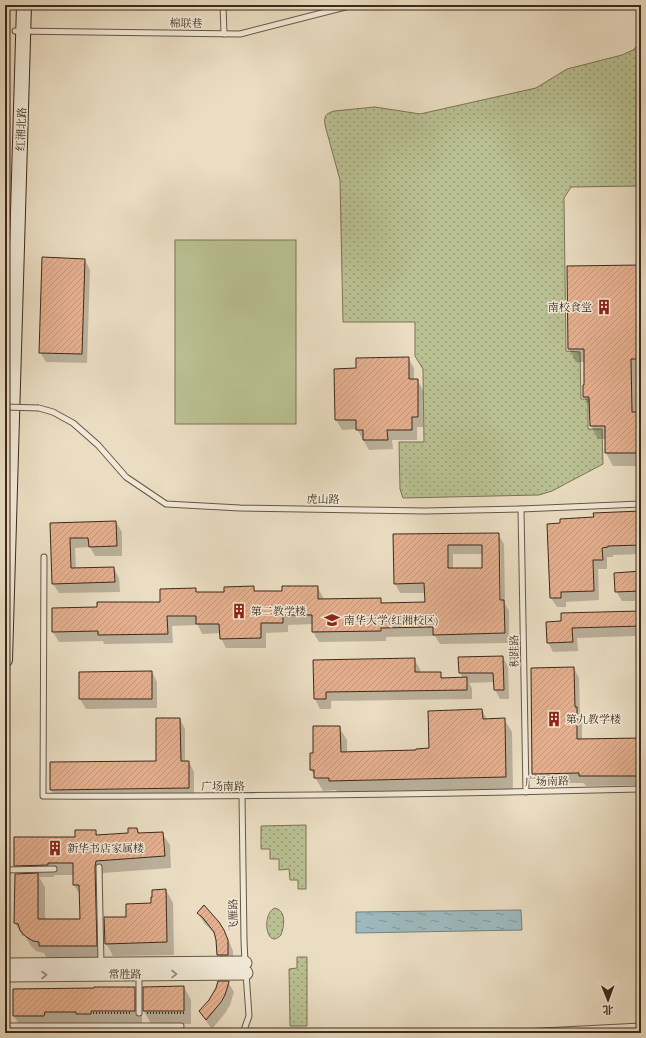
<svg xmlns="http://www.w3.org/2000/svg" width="646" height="1038" viewBox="0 0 646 1038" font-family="'IM FELL French Canon','Noto Serif SC',serif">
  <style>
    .green { fill: url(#green-dots); stroke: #7b7457 }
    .pitch { fill: #b9c092; stroke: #7b7457 }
    .water { fill: url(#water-ripples); stroke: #777f7d }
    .shadow { fill: #0003; fill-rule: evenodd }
    .building { fill: url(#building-hatch); stroke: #3d291c; fill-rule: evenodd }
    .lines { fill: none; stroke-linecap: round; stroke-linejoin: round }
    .service-casing { stroke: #685646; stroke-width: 7 }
    .tertiary-casing { stroke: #685646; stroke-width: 15 }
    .secondary-casing { stroke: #3d291c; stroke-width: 16 }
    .path { stroke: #3d291c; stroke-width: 2; stroke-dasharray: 1 2; stroke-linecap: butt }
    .service { stroke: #f1e9d7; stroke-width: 5 }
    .tertiary { stroke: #f1e9d7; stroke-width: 13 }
    .secondary { stroke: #f1e9d7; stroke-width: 14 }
    .service-bridge-casing { stroke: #685646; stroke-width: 7; stroke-linecap: butt }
    .service-bridge { stroke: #f1e9d7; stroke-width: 5 }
    .oneway { stroke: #97897a }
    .labels { text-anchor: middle; stroke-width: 3; stroke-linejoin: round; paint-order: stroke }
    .street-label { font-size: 11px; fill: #3d291c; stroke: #f1e9d7 }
    .poi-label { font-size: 11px; fill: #3d291c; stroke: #f1e9d7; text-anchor: start }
  </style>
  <defs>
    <pattern id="green-dots" width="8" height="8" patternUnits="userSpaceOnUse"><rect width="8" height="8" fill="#b9c092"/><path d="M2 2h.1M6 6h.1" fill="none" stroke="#989c76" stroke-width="1.8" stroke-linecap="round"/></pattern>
    <pattern id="water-ripples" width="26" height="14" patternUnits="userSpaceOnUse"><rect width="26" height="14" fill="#9db9be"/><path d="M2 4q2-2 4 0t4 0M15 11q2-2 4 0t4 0" fill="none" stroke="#81969a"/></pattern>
    <pattern id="building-hatch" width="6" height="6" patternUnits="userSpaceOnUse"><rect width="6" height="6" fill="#e5b08f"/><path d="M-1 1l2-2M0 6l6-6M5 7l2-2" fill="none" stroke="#c5977b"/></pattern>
  </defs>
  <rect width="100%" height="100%" fill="#eaddc2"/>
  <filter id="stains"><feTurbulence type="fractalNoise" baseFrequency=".005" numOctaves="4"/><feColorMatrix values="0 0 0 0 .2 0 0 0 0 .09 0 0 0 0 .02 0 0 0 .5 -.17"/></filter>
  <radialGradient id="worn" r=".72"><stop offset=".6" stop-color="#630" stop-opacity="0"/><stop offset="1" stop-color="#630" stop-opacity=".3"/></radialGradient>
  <g class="green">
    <path d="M 641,42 L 641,186 L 571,187 L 564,198 L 566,351 L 580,352 L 581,399 L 588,399 L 588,429 L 602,429 L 603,464 L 552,491 L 539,495 L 403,498 L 400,489 L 399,442 L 424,442 L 423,369 L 415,356 L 415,322 L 343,322 L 340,180 L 325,125 C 324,116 325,114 334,111 L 375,107 L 420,114 L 536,88 L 567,69 L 622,55 L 633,50 Z"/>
    <path d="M 306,825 L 306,889 L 298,889 L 298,880 L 290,880 L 289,869 L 279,870 L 279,859 L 270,859 L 270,849 L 261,849 L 261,826 Z"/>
    <path d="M 275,908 C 287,911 284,927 281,935 C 266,951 261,913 275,908 Z"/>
    <path d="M 297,957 L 307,957 L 307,1026 L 290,1026 L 289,969 L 297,968 Z"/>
  </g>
  <rect class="pitch" x="175" y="240" width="121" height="184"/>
  <path class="water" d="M 521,910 L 522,930 L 356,933 L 356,912 Z"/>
  <g class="shadow">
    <path d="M 85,260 L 90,270 L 87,363 L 46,362 L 40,352 Z"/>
    <path d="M 641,266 L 641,371 L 638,371 L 639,417 L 641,421 L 641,466 L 613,466 L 606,453 L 606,439 L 598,439 L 591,426 L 591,408 L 584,397 L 585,386 L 585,362 L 576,362 L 569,349 Z"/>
    <path d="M 408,358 L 414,368 L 414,380 L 417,380 L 423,390 L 423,427 L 417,427 L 417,440 L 392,440 L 393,449 L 369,450 L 357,429 L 342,430 L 336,420 L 335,370 L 357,369 Z"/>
    <path d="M 641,512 L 641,554 L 613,555 L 613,557 L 607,557 L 607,569 L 598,569 L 599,600 L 566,602 L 566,607 L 557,607 L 551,598 L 595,518 Z"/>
    <path d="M 116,522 L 122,532 L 122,556 L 95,556 L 90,547 L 75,548 L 76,569 L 114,568 L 119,578 L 120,592 L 59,593 L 53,584 L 51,524 Z"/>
    <path d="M 498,534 L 504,544 L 505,604 L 509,611 L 509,643 L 440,644 L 435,636 L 386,637 L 386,641 L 319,642 L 313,632 L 313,624 L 288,625 L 288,632 L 266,633 L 266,648 L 226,648 L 221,638 L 221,633 L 202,634 L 198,625 L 172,626 L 173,643 L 104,644 L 103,641 L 59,642 L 53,632 L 53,609 L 98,608 L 161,603 L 195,589 L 197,593 L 225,593 L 253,587 L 256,592 L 283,592 L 317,587 L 323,597 L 323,600 L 380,599 L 383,604 L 426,603 L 425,593 L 400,593 L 395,583 L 394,535 ZM 498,542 L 500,542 L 501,605 L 499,605 ZM 453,554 L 483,554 L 483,569 L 453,569 Z"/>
    <path d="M 641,572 L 641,694 L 636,685 L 635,636 L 577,638 L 578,651 L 553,652 L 548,642 L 547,623 L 635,612 L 635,601 L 622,601 L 616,591 Z"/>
    <path d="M 503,657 L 508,667 L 509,699 L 500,699 L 495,690 L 495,682 L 469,683 L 472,688 L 472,699 L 331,701 L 331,709 L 320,709 L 315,699 L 314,661 L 414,659 L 420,669 L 420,673 L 440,673 L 443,679 L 463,678 L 460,673 Z"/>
    <path d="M 574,668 L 579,678 L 580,714 L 582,717 L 582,740 L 641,739 L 641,785 L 586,786 L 584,783 L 538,783 L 533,773 Z"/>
    <path d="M 152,672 L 157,682 L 157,708 L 86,709 L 80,699 L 80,673 Z"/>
    <path d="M 482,710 L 487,720 L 504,719 L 512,732 L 513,790 L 338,794 L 336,790 L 323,791 L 311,770 L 314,754 L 339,727 L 347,740 L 347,753 L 430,749 Z"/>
    <path d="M 180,719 L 185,729 L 185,762 L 189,762 L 194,772 L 194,798 L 57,799 L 51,790 L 157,762 Z"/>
    <path d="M 137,829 L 140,834 L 162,833 L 170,845 L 171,868 L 103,873 L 102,880 L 103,958 L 47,959 L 44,953 L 36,951 L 31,946 L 25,936 L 22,936 L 15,923 L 21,875 L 16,866 L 76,838 L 95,831 L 98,836 L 129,834 ZM 54,875 L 74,875 L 74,885 L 80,895 L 81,920 L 45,920 L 45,887 L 39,877 L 54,877 Z"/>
    <path d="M 166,890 L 173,903 L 174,955 L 113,956 L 106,943 L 127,918 L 152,904 Z"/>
    <path d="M 198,913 L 218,922 L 229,941 L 233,951 L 233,965 L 224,965 L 218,955 L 217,937 L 209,928 L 204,923 Z"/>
    <path d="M 228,982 L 234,992 L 230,1005 L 226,1012 L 212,1029 L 206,1021 L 201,1012 Z"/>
    <path d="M 184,987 L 191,1000 L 191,1024 L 151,1024 L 144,1011 Z"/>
    <path d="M 134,988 L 142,1001 L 142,1024 L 51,1024 L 51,1029 L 22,1029 L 14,1016 Z"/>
  </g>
  <g class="building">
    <path d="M 42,257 L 85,259 L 82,354 L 39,353 Z"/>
    <path d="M 641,265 L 641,356 L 640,356 L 640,359 L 631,359 L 632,412 L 637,412 L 637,453 L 605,453 L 605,426 L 590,426 L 589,397 L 583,397 L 583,385 L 584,385 L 584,349 L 568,349 L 567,266 Z"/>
    <path d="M 409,357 L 409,379 L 418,379 L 418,417 L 412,417 L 412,430 L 387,430 L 388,440 L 363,440 L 363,430 L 356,430 L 356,420 L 335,420 L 334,369 L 356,368 L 356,358 Z"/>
    <path d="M 641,511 L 641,545 L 608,546 L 608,547 L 602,548 L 603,560 L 593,560 L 594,591 L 561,592 L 561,598 L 550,598 L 547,524 L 560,523 L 560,519 L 594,517 L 593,513 Z"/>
    <path d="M 116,521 L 117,546 L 89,547 L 88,538 L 70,538 L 71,568 L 114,567 L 115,582 L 52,584 L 50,523 Z"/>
    <path d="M 499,533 L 500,600 L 504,600 L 505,633 L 433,635 L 433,627 L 381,628 L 381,631 L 312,632 L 312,615 L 283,615 L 283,623 L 261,623 L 261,638 L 220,639 L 219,624 L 196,624 L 196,616 L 167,616 L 168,634 L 98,635 L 98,631 L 52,632 L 52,608 L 97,607 L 97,602 L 160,602 L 160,589 L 196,588 L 196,592 L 224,592 L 224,587 L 254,586 L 254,591 L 282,591 L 282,586 L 318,586 L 318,599 L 381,598 L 381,603 L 425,602 L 424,583 L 394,584 L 393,534 ZM 448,545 L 482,545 L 482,568 L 448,568 Z"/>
    <path d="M 641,571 L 641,591 L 615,592 L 614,573 Z"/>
    <path d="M 641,611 L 641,626 L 572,628 L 573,642 L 547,643 L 546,622 L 561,621 L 561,613 Z"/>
    <path d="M 503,656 L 504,690 L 494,690 L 493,673 L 459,673 L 458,657 Z"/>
    <path d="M 415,658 L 415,672 L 441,672 L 441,678 L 467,677 L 467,690 L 326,692 L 326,699 L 314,699 L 313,660 Z"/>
    <path d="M 574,667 L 575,707 L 577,707 L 577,739 L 641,738 L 641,776 L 579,776 L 579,773 L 532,774 L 531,668 Z"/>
    <path d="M 152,671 L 152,699 L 79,699 L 79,672 Z"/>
    <path d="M 482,709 L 483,719 L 505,718 L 506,777 L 329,781 L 329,778 L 314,778 L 314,770 L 310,770 L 310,753 L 313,753 L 313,726 L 340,726 L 341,752 L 416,750 L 416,749 L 429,748 L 428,711 Z"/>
    <path d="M 156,718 L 180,718 L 181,761 L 189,761 L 189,788 L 50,790 L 50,762 L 156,761 Z"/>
    <path d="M 128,828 L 137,828 L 138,833 L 163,832 L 165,856 L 96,861 L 95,867 L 97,946 L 39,946 L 39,942 L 33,941 L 25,936 L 20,930 L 18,924 L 14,923 L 15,874 L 38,873 L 38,919 L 80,919 L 79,885 L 73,885 L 73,863 L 48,863 L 48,865 L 14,866 L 14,837 L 75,837 L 75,830 L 96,830 L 96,835 L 128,833 Z"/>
    <path d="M 166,889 L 167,942 L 105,944 L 104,917 L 126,917 L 126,904 L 151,903 L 151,897 L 152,897 L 152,890 Z"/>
    <path d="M 204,905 L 219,922 L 224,930 L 228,940 L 228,955 L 217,955 L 216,940 L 214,932 L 203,918 L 197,913 Z"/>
    <path d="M 218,981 L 229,981 L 229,982 L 225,995 L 221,1002 L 206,1020 L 199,1011 L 209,1000 L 216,988 Z"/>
    <path d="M 184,986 L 184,1011 L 143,1011 L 143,987 Z"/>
    <path d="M 94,987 L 135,987 L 135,1011 L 91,1011 L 91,1014 L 76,1014 L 76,1012 L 45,1012 L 44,1016 L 13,1016 L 13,989 L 94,988 Z"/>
  </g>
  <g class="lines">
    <g class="service-casing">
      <g id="service">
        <path d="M 223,5 L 224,34"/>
        <path d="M 15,31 L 240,34 L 353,5"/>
        <path d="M 39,408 L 53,412 L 73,423 L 98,445 L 126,477 L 166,504 L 240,508 L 425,511 L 521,509 L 641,504"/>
        <path d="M 521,509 L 526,792"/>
        <path d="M 44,557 L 43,796 C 243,797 442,794 641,789"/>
        <path d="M 242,796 L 244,940 L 245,963"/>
        <path d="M 99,867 L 101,964"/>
        <path d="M 5,870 L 54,869"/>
        <path d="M 139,975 L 139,1013"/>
        <path d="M 5,1026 L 181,1026"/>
        <path d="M 243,1033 L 249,1016 L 246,973"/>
        <path d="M 504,1033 L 641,1026"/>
      </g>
    </g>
    <g class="tertiary-casing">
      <g id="tertiary">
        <path d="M 5,965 L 245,963"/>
        <path d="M 5,975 L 246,973"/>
      </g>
    </g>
    <g class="secondary-casing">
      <path id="secondary" d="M 5,660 L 24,5"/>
    </g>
    <g class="path">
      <path d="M 93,1013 L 130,1013"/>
      <path d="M 147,1013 L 184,1013"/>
    </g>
    <use href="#service" class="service"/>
    <use href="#tertiary" class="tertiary"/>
    <use href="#secondary" class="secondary"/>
    <g class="service-bridge-casing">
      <path id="service-bridge" d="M 5,407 L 39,408"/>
    </g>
    <use href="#service-bridge" class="service-bridge"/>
  </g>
  <defs><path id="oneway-chevron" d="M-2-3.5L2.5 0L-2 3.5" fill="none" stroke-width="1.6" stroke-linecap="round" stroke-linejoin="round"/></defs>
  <g class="oneway">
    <use href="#oneway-chevron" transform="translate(174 974)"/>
    <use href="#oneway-chevron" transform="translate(44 975)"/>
  </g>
  <defs>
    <g id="building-bare" transform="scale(1.2)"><path d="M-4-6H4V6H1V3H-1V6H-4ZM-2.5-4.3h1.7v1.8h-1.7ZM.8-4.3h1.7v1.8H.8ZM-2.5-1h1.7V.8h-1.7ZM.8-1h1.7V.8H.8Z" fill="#8f2418" stroke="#f1e9d7" stroke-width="2.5" paint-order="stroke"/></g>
    <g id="university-bare" transform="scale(1.2)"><path d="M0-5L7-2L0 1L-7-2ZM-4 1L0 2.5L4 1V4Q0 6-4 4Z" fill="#8f2418" stroke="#f1e9d7" stroke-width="2.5" paint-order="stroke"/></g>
  </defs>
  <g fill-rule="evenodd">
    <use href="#building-bare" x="604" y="307"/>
    <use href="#building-bare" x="239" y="611"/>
    <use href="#university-bare" x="332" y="620"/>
    <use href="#building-bare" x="554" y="719"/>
    <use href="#building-bare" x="55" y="848"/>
  </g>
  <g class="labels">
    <g class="street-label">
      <text transform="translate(186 23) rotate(1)" y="4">棉联巷</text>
      <text transform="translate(21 129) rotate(-88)" y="4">红湘北路</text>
      <text transform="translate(323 499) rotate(1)" y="4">虎山路</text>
      <text transform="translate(514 651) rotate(-91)" y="4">积跬路</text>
      <text transform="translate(547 781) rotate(-1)" y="4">广场南路</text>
      <text x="223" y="790">广场南路</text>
      <text transform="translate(233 915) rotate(-91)" y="4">飞雁路</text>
      <text x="125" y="978">常胜路</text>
    </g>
    <g class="poi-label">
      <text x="592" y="311" text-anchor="end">南校食堂</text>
      <text x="251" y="615">第二教学楼</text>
      <text x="344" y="624">南华大学(红湘校区)</text>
      <text x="566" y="723">第九教学楼</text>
      <text x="67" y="852">新华书店家属楼</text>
    </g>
  </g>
  <rect width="646" height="1038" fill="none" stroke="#eaddc2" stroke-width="20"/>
  <rect x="6" y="6" width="634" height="1026" fill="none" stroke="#3d291c" stroke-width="2"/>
  <rect x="10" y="10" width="626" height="1018" fill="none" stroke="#3d291c"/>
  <g transform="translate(608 1000) rotate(179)" stroke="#f1e9d7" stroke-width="3" paint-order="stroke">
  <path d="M0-3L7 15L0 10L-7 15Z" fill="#3d291c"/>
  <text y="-6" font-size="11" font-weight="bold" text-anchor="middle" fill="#3d291c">北</text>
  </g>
  <rect width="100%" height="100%" filter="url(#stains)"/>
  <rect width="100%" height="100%" fill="url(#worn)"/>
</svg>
